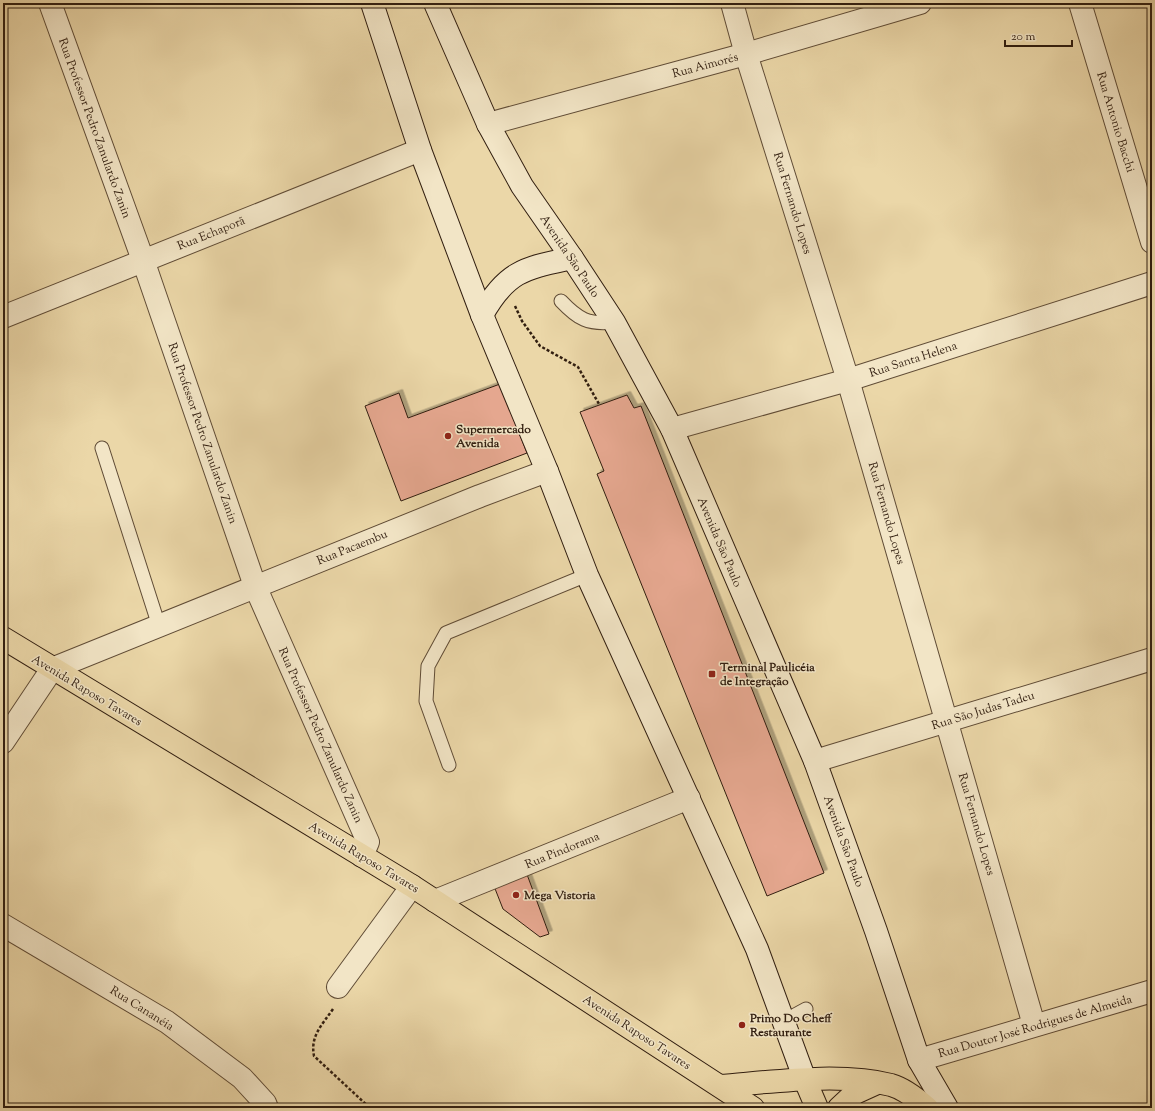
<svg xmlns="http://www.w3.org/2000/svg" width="1155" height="1111" viewBox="0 0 1155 1111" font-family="'Sorts Mill Goudy',serif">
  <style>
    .building { fill: #e5a78f; stroke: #311e10; filter: url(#shadow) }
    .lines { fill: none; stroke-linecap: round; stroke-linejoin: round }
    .service-casing { stroke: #604c36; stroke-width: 15 }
    .minor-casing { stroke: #604c36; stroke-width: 24 }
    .secondary-casing { stroke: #311e10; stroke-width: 24 }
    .primary-casing { stroke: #311e10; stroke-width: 24 }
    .path { stroke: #311e10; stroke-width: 2.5; stroke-dasharray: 3 2; stroke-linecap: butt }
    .service { stroke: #f2e5c6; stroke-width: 13 }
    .minor { stroke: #f2e5c6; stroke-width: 22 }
    .secondary { stroke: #f2e5c6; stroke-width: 22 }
    .primary { stroke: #ebd7a8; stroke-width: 22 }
    .poi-dot { fill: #8f2418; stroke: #f2e5c6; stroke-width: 1.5 }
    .labels { text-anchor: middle; stroke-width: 3; stroke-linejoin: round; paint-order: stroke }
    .street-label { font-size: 12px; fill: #311e10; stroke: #f2e5c6 }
    .poi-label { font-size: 12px; font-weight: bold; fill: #311e10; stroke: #f2e5c6; text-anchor: start }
  </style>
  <defs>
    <filter id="shadow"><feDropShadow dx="3.5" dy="-3.5" stdDeviation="0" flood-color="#0004"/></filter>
  </defs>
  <rect width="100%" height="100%" fill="#ebd7a8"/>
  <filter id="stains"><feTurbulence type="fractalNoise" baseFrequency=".005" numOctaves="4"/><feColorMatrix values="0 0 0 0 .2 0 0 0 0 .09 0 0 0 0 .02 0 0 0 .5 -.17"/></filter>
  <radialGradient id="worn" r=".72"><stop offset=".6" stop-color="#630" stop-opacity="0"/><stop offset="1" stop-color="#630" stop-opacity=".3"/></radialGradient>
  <g class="building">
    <path d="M 500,384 L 527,453 L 401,501 L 365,406 L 399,393 L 408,418 Z"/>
    <path d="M 627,395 L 634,408 L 641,406 L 824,873 L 767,896 L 597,474 L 604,471 L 580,412 Z"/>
    <path d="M 525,869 L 549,934 L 540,937 L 503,909 L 492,881 Z"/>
  </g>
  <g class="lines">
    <g class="service-casing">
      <g id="service">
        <path d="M 561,301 C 578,319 588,325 614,322"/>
        <path d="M 102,448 L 159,626"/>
        <path d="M 449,765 L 426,701 L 428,666 L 446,633 L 587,575"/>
        <path d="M 784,1021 L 806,1009"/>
      </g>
    </g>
    <g class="minor-casing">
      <g id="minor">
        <path d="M 50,3 L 143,260 L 255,586 L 368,842 L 362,856"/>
        <path d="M 732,3 L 746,54 L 848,380 L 1034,1025"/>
        <path d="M 1080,3 L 1152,242"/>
        <path d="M 488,124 L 746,54 L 920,3"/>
        <path d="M 3,317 L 420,150"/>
        <path d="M 672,429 L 848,380 L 1152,283"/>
        <path d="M 3,742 L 52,669 L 480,496 L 547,471"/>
        <path d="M 815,761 L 1152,659"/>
        <path d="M 435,901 L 689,798"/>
        <path d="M 3,925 L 167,1022 L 242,1078 L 265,1103 L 267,1108"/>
        <path d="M 338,987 L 412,886"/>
        <path d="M 919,1060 L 1152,991"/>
      </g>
    </g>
    <g class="secondary-casing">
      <g id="secondary">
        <path d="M 372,3 L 420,150 L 482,315 L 547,471 L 587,575 L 757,949 L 805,1080"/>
        <path d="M 435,3 L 488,124 L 522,186 L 572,258 L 614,322 L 672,429 L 815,761 L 876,931 L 919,1060 L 947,1108"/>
        <path d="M 482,315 C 507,270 526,268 572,258"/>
      </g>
    </g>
    <g class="primary-casing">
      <g id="primary">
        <path d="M 3,638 L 412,886 L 753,1108"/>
        <path d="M 805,1080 L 817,1108"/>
        <path d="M 720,1086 C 771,1082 841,1072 891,1085 C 905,1089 917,1099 927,1108"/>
        <path d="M 839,1108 L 855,1093 L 877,1083"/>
      </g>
    </g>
    <g class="path">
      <path d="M 515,306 L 522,321 L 540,346 L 578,367 L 599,404"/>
      <path d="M 333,1009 C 322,1025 310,1036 314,1056 L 370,1108"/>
    </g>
    <use href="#service" class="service"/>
    <use href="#minor" class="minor"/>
    <use href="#secondary" class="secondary"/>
    <use href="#primary" class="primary"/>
  </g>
  <g class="poi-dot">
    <circle cx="448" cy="436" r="4"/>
    <rect x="708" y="670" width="8" height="8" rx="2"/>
    <circle cx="516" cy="895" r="4"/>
    <circle cx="742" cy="1025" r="4"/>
  </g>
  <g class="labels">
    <g class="street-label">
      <text transform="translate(705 65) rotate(-15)" y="4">Rua Aimorés</text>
      <text transform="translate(1116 122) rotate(73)" y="4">Rua Antonio Bacchi</text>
      <text transform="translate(95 128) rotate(70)" y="4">Rua Professor Pedro Zanulardo Zanin</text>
      <text transform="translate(793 203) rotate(73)" y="4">Rua Fernando Lopes</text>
      <text transform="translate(211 233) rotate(-22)" y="4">Rua Echaporã</text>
      <text transform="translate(570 256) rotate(56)" y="4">Avenida São Paulo</text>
      <text transform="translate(913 359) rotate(-18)" y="4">Rua Santa Helena</text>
      <text transform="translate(203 433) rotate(71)" y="4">Rua Professor Pedro Zanulardo Zanin</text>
      <text transform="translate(887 513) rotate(74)" y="4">Rua Fernando Lopes</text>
      <text transform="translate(720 542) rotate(67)" y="4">Avenida São Paulo</text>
      <text transform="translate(352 547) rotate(-22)" y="4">Rua Pacaembu</text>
      <text transform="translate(87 690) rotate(31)" y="4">Avenida Raposo Tavares</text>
      <text transform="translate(983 710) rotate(-17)" y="4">Rua São Judas Tadeu</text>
      <text transform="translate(321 735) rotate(66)" y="4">Rua Professor Pedro Zanulardo Zanin</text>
      <text transform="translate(977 824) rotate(74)" y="4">Rua Fernando Lopes</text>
      <text transform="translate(844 841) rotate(70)" y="4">Avenida São Paulo</text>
      <text transform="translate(562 850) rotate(-22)" y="4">Rua Pindorama</text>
      <text transform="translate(364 857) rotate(31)" y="4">Avenida Raposo Tavares</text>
      <text transform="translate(142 1008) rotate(32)" y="4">Rua Cananéia</text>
      <text transform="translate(1035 1026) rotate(-16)" y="4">Rua Doutor José Rodrigues de Almeida</text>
      <text transform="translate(637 1032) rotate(33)" y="4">Avenida Raposo Tavares</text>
    </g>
    <g class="poi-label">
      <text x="456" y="433">Supermercado<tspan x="456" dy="14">Avenida</tspan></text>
      <text x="720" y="671">Terminal Paulicéia<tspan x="720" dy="14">de Integração</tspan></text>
      <text x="524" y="899">Mega Vistoria</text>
      <text x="750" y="1022">Primo Do Cheff<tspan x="750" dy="14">Restaurante</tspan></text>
    </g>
  </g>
  <rect width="1155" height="1111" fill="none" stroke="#ebd7a8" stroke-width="16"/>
  <rect x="4" y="4" width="1147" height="1103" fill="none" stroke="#311e10" stroke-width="2"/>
  <rect x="8" y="8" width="1139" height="1095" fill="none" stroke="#311e10"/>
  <path d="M1005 40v6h67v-6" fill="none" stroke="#311e10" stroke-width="2"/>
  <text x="1011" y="40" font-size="12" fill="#311e10" stroke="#f2e5c6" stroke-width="3" paint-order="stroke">20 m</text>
  <rect width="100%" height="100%" filter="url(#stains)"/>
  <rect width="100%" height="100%" fill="url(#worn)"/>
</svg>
